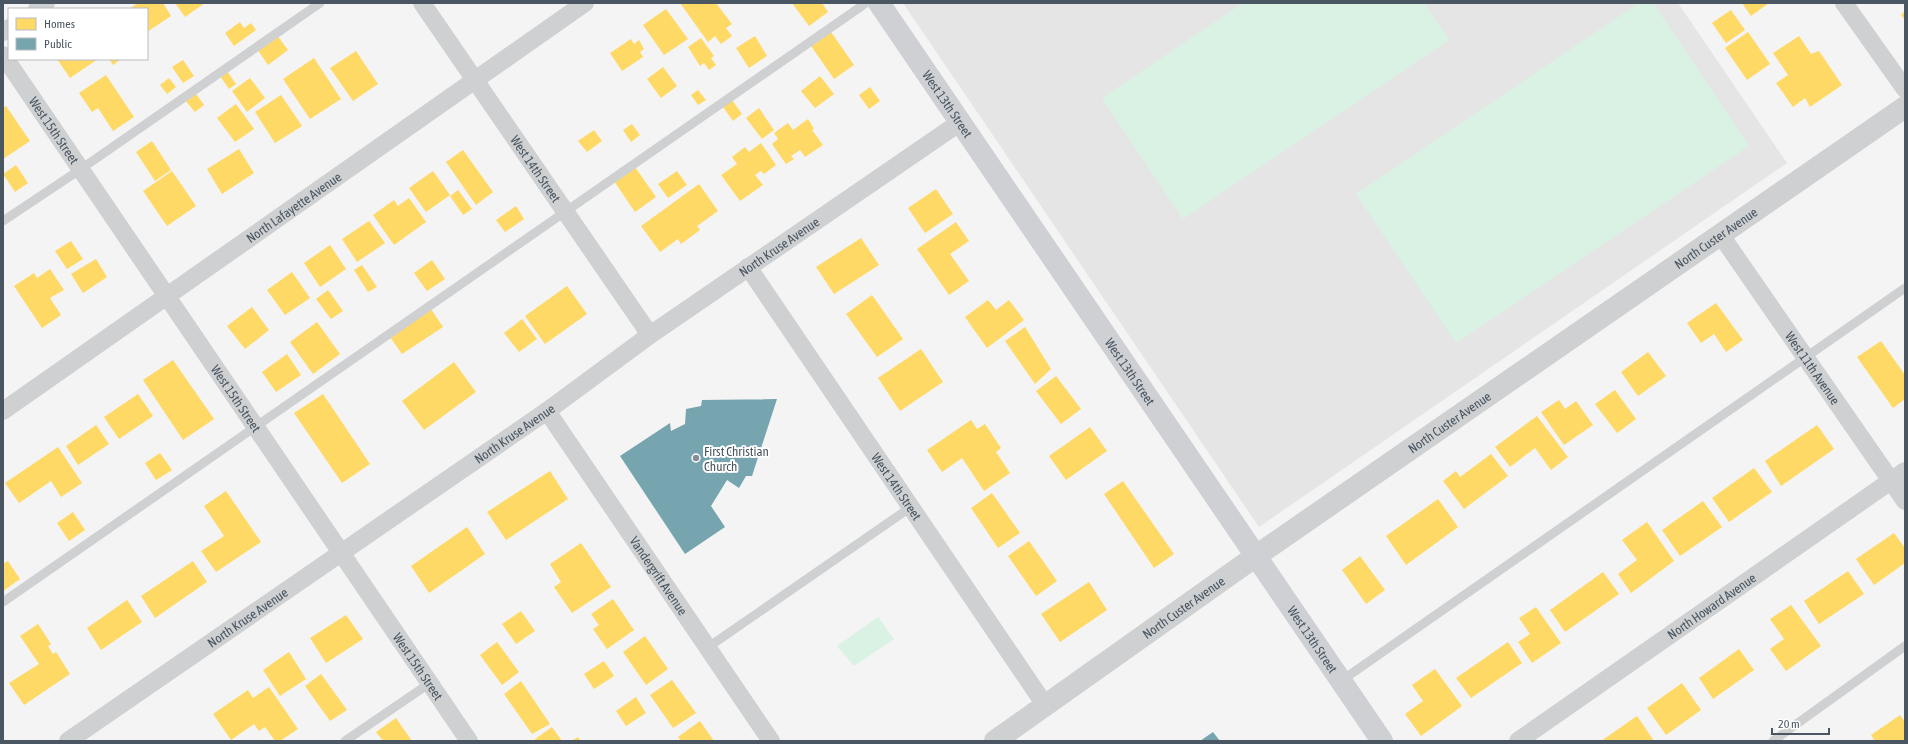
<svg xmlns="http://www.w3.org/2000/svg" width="1908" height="744" viewBox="0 0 1908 744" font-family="'Asap Condensed',sans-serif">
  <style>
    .education { fill: #e6e5e6 }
    .green { fill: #d9f2e3 }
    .homes { fill: #ffd966 }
    .public { fill: #76a5af }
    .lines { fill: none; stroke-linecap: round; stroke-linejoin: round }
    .service { stroke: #ced0d2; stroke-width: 9 }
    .minor { stroke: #ced0d2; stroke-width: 18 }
    .tertiary { stroke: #ced0d2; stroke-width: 22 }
    .secondary { stroke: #ced0d4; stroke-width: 22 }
    .poi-dot { fill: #868d94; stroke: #fff; stroke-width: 1.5 }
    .labels { text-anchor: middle; stroke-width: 4; stroke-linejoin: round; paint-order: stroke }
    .street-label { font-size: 13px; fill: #4a5661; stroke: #fff }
    .poi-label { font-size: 13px; fill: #4a5661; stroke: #fff; text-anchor: start }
  </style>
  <rect width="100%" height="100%" fill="#f4f4f4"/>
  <path class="education" d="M 903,3 L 1678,3 L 1787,163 L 1259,527 Z"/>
  <g class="green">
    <path d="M 1243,3 L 1424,3 L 1449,40 L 1183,219 L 1102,98 Z"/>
    <path d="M 1639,3 L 1653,3 L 1749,146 L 1456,343 L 1356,194 Z"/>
    <path d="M 878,617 L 894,639 L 854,666 L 837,646 Z"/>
  </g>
  <g class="homes">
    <path d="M 138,3 L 163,3 L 171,16 L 147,32 L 147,9 L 129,9 Z"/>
    <path d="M 175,3 L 205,3 L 185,17 Z"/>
    <path d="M 680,3 L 716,3 L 732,24 L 726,28 L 732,36 L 721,44 L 715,36 L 708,42 Z"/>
    <path d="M 792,3 L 822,3 L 828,12 L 809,26 Z"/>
    <path d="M 1742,3 L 1769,3 L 1751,16 Z"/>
    <path d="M 666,9 L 688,39 L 664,55 L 643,25 Z"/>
    <path d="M 1731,10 L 1745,30 L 1726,43 L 1712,23 Z"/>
    <path d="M 1905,11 L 1905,20 L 1901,15 Z"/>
    <path d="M 240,22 L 244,28 L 251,23 L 256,30 L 234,46 L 225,33 Z"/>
    <path d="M 831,32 L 854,65 L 834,79 L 811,46 Z"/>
    <path d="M 1748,32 L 1770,64 L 1747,80 L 1725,48 Z"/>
    <path d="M 277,35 L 288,50 L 268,65 L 257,49 Z"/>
    <path d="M 755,36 L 767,56 L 749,68 L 736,48 Z"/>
    <path d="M 1799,36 L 1811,54 L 1819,51 L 1842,85 L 1810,107 L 1805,98 L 1793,107 L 1776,83 L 1788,75 L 1773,53 Z"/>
    <path d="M 701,38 L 714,56 L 711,58 L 716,65 L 709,70 L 704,63 L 700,66 L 688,47 Z"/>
    <path d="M 631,39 L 634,44 L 639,40 L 644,49 L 640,52 L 643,57 L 622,71 L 610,53 Z"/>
    <path d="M 356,51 L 378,84 L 353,101 L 330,68 Z"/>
    <path d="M 314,58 L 341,99 L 310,119 L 283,79 Z"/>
    <path d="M 57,59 L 98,59 L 70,78 Z"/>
    <path d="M 109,59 L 121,59 L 113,65 Z"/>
    <path d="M 183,60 L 194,76 L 183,83 L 172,67 Z"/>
    <path d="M 663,67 L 677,86 L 661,98 L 647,79 Z"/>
    <path d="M 227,71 L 236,84 L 229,89 L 220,76 Z"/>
    <path d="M 106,75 L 134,117 L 113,131 L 98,108 L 92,112 L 79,93 Z"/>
    <path d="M 820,76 L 834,94 L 815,108 L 801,91 Z"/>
    <path d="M 169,78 L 176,87 L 167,94 L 160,85 Z"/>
    <path d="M 250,78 L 265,98 L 247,112 L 232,91 Z"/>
    <path d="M 870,87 L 880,101 L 869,109 L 859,95 Z"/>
    <path d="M 698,90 L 706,100 L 698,105 L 691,95 Z"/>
    <path d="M 194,91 L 204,105 L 195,112 L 184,99 Z"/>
    <path d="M 281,95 L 302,126 L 275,143 L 255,112 Z"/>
    <path d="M 732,100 L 742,114 L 733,121 L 723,107 Z"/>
    <path d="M 236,104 L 254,129 L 235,142 L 217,118 Z"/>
    <path d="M 6,106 L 30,141 L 3,159 L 3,108 Z"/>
    <path d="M 759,108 L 774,130 L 762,139 L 746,118 Z"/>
    <path d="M 808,119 L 814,129 L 812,130 L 823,145 L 805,157 L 800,150 L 791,156 L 794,159 L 786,164 L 772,144 L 778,139 L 774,133 L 788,123 L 793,130 Z"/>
    <path d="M 632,124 L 640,135 L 631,142 L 623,130 Z"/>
    <path d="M 594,130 L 602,141 L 587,152 L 578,141 Z"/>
    <path d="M 152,141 L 171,170 L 155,181 L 136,152 Z"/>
    <path d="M 761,143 L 776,165 L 764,174 L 761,171 L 755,175 L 763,185 L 740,201 L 721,175 L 737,164 L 732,157 L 745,147 L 749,152 Z"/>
    <path d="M 239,149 L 254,173 L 222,194 L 207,169 Z"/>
    <path d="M 463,150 L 493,192 L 476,205 L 446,162 Z"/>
    <path d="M 16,165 L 28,183 L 15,192 L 3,174 Z"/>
    <path d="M 635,167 L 656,197 L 635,212 L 614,181 Z"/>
    <path d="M 172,171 L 196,206 L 167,226 L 143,191 Z"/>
    <path d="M 433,171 L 450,195 L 426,212 L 409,188 Z"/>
    <path d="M 677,171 L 687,185 L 668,198 L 658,184 Z"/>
    <path d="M 699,184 L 718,211 L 697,226 L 700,230 L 681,244 L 678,239 L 660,252 L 641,226 Z"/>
    <path d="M 936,189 L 953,214 L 925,233 L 908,208 Z"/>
    <path d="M 458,190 L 472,209 L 463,215 L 450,196 Z"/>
    <path d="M 409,198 L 426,222 L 394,245 L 373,215 L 394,200 L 398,206 Z"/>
    <path d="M 516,206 L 524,219 L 505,232 L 496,220 Z"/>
    <path d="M 369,221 L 385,243 L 357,262 L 342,239 Z"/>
    <path d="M 956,222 L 969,241 L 950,254 L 969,281 L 949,295 L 917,249 Z"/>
    <path d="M 861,238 L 879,265 L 834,294 L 816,267 Z"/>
    <path d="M 71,241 L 83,259 L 67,269 L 55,251 Z"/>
    <path d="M 330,245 L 346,269 L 320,287 L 304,263 Z"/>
    <path d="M 96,259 L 107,277 L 83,293 L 71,274 Z"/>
    <path d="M 432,260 L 445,279 L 427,291 L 414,273 Z"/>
    <path d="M 362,265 L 377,287 L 368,292 L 354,270 Z"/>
    <path d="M 50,269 L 64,290 L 50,298 L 61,315 L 42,328 L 14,286 L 34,273 L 37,278 Z"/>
    <path d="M 292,272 L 310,298 L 285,315 L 267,290 Z"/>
    <path d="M 567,286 L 587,314 L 545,344 L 525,316 Z"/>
    <path d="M 328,290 L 343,311 L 331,319 L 316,299 Z"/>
    <path d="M 872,295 L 903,339 L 877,357 L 846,314 Z"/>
    <path d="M 988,300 L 996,310 L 1009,300 L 1024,320 L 987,348 L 965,317 Z"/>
    <path d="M 1716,303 L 1743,340 L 1726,352 L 1714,334 L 1701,343 L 1687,323 Z"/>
    <path d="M 252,307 L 269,330 L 245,349 L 227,326 Z"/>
    <path d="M 431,309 L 443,327 L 402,354 L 390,337 Z"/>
    <path d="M 522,319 L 537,339 L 519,352 L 504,333 Z"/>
    <path d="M 317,322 L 340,354 L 313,374 L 290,342 Z"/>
    <path d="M 1025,327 L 1051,369 L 1035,384 L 1005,341 Z"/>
    <path d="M 1881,341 L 1905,375 L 1905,399 L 1893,408 L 1857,357 Z"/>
    <path d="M 921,349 L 943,382 L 900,411 L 878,378 Z"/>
    <path d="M 1648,352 L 1666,376 L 1638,396 L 1621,372 Z"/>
    <path d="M 287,354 L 301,375 L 276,392 L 262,372 Z"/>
    <path d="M 173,360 L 214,419 L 183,440 L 143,380 Z"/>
    <path d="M 454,362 L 476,392 L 424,430 L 402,401 Z"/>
    <path d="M 1056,376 L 1081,409 L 1061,424 L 1036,391 Z"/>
    <path d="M 1615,390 L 1636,419 L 1617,433 L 1595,404 Z"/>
    <path d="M 138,394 L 153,416 L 119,439 L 104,417 Z"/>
    <path d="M 323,394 L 370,464 L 342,483 L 294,413 Z"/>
    <path d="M 1559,400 L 1565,409 L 1576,401 L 1593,425 L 1564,445 L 1541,412 Z"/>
    <path d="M 1537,416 L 1568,457 L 1551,470 L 1535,448 L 1510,467 L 1495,447 Z"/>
    <path d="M 971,420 L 977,429 L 985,424 L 1001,448 L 996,452 L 1010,473 L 984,491 L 962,458 L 942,472 L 927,450 Z"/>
    <path d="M 96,425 L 109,444 L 78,465 L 66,446 Z"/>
    <path d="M 1817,425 L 1834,449 L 1781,486 L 1765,461 Z"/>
    <path d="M 1090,427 L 1107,451 L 1066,480 L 1049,456 Z"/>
    <path d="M 58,447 L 82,483 L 61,497 L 51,481 L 19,503 L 5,483 Z"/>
    <path d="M 160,453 L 172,470 L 156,480 L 145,463 Z"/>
    <path d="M 1491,454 L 1508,476 L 1464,509 L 1443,481 L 1456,471 L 1460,477 Z"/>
    <path d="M 1754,468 L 1772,492 L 1729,522 L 1712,498 Z"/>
    <path d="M 550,471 L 568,499 L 506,540 L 487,512 Z"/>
    <path d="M 1123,481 L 1174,554 L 1154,568 L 1104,494 Z"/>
    <path d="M 226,491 L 261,542 L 216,572 L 201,551 L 224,536 L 204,506 Z"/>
    <path d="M 992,493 L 1020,533 L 998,548 L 971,508 Z"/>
    <path d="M 1438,499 L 1458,527 L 1406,565 L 1386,536 Z"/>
    <path d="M 1703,501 L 1722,527 L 1680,556 L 1662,530 Z"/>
    <path d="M 73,512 L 85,530 L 69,541 L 57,523 Z"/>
    <path d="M 1647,522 L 1674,561 L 1631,593 L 1618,574 L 1637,560 L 1622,540 Z"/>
    <path d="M 467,527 L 485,554 L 429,593 L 411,566 Z"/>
    <path d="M 1894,533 L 1905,548 L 1905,563 L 1874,585 L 1856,559 Z"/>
    <path d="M 1029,541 L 1057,581 L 1036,596 L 1008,556 Z"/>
    <path d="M 581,543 L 611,587 L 572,613 L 554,587 L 561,582 L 550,564 Z"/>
    <path d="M 1360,556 L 1385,590 L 1366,604 L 1342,570 Z"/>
    <path d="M 8,561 L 20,579 L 3,591 L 3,564 Z"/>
    <path d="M 193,561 L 207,582 L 155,618 L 141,596 Z"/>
    <path d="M 1848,571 L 1864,594 L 1819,624 L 1804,601 Z"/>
    <path d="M 1603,572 L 1619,594 L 1565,632 L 1550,610 Z"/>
    <path d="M 1089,582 L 1107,610 L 1060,642 L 1041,614 Z"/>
    <path d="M 613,599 L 634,630 L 607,649 L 593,629 L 599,625 L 591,614 Z"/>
    <path d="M 127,600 L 142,622 L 101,650 L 87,628 Z"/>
    <path d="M 1791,605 L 1821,646 L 1786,671 L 1770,649 L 1784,639 L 1770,619 Z"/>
    <path d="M 1536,607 L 1561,643 L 1532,663 L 1518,642 L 1530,634 L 1519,618 Z"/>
    <path d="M 521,611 L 535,631 L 516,644 L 502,624 Z"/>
    <path d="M 346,615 L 363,639 L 326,663 L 310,638 Z"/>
    <path d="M 38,624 L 51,644 L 48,646 L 53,654 L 56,652 L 70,674 L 24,705 L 9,683 L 39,664 L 20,636 Z"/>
    <path d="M 645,636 L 668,669 L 646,685 L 623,652 Z"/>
    <path d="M 497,642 L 519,672 L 502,685 L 480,655 Z"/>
    <path d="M 1508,642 L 1522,663 L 1471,698 L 1456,678 Z"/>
    <path d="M 1739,649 L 1754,670 L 1713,699 L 1699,678 Z"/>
    <path d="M 289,652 L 306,679 L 280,696 L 263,670 Z"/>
    <path d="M 604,661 L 614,676 L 594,689 L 584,674 Z"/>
    <path d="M 1435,669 L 1462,706 L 1421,736 L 1405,714 L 1423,701 L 1412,685 Z"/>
    <path d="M 321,674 L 347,710 L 330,721 L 305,686 Z"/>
    <path d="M 672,680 L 696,713 L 673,728 L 650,695 Z"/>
    <path d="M 521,681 L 550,724 L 532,734 L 504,694 Z"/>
    <path d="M 1682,683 L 1701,710 L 1666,735 L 1647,708 Z"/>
    <path d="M 269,687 L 298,729 L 280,741 L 275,741 L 265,727 L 259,731 L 254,724 L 231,740 L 213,714 L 248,690 L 253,698 Z"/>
    <path d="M 636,697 L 646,713 L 626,726 L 616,711 Z"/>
    <path d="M 1900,715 L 1905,722 L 1905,741 L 1875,741 L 1871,735 Z"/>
    <path d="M 1637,716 L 1654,741 L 1601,741 Z"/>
    <path d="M 396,718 L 412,741 L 383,741 L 376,732 Z"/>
    <path d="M 700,721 L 714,741 L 681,741 L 678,737 Z"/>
    <path d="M 552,727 L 562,741 L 536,741 L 535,739 Z"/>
    <path d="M 578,737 L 581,741 L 571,741 Z"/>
  </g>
  <g class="public">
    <path d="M 777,399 L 752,476 L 746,476 L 739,488 L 727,480 L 711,506 L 725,527 L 685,554 L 620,456 L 670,423 L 671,431 L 685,424 L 686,409 L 701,406 L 702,400 Z"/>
    <path d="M 1213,732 L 1220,741 L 1200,741 Z"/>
  </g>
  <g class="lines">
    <g class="service">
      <path d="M 3,221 L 81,169 L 320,3"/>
      <path d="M 3,602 L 866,3"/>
      <path d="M 707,648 L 911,507"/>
      <path d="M 1341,681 L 1905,288"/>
      <path d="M 345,741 L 430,683"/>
      <path d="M 1773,741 L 1905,646"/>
    </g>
    <g class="minor">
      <path id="s1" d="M 422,3 L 650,335"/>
      <path d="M 1844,3 L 1905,89"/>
      <path d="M 37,9 L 46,3"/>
      <path d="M 3,32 L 9,28"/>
      <path id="s2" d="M 3,55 L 469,741"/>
      <path id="s3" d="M 1720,234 L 1905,501"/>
      <path id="s4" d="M 748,267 L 1045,705"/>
      <path id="s5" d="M 3,411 L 585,3"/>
      <path id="s6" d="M 547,411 L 771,741"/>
      <path id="s7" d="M 68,741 L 547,411 L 650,335 L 959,123"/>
      <path id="s8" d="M 1518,741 L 1905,471"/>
    </g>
    <path class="tertiary" id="s9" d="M 995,741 L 1256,556 L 1905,107"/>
    <path class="secondary" id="s10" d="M 879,3 L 1382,741"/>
  </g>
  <circle class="poi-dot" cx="696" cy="458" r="4"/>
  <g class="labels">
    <g class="street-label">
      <text dy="5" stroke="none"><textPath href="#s10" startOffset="122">West 13th Street</textPath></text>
      <text dy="5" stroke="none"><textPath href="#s2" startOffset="91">West 15th Street</textPath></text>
      <text dy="5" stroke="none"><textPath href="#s1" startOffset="201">West 14th Street</textPath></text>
      <text dy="5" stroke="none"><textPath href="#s5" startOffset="355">North Lafayette Avenue</textPath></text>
      <text dy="5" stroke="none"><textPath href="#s9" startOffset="879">North Custer Avenue</textPath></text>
      <text dy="5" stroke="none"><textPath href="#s7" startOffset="866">North Kruse Avenue</textPath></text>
      <text dy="5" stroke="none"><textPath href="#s3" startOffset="163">West 11th Avenue</textPath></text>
      <text dy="5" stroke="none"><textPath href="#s10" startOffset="446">West 13th Street</textPath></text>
      <text dy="5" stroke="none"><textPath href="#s2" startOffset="415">West 15th Street</textPath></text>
      <text dy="5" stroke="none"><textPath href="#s9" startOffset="555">North Custer Avenue</textPath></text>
      <text dy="5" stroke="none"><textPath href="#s7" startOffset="542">North Kruse Avenue</textPath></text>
      <text dy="5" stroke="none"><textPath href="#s4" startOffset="265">West 14th Street</textPath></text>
      <text dy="5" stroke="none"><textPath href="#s6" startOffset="199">Vandergrift Avenue</textPath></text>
      <text dy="5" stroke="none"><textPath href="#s8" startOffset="236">North Howard Avenue</textPath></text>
      <text dy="5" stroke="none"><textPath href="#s9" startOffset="231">North Custer Avenue</textPath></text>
      <text dy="5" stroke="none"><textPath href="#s7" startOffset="218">North Kruse Avenue</textPath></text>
      <text dy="5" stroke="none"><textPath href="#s10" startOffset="770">West 13th Street</textPath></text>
      <text dy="5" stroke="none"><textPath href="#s2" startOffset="739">West 15th Street</textPath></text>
    </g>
    <g class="poi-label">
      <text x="704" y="456">First Christian<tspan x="704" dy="15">Church</tspan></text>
    </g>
  </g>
  <rect width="1908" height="744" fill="none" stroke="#4a5661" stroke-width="8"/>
  <rect x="8" y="8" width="140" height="52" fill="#ffffff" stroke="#b7bbc0"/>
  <rect x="16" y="18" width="20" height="12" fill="#ffd966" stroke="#b7bbc0"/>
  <text x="44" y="28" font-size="12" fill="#4a5661">Homes</text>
  <rect x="16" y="38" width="20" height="12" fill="#76a5af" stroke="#b7bbc0"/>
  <text x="44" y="48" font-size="12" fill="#4a5661">Public</text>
  <path d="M1772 728v6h57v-6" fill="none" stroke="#4a5661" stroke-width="2"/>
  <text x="1778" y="728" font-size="12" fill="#4a5661" stroke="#ffffff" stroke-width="3" paint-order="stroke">20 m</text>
</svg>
